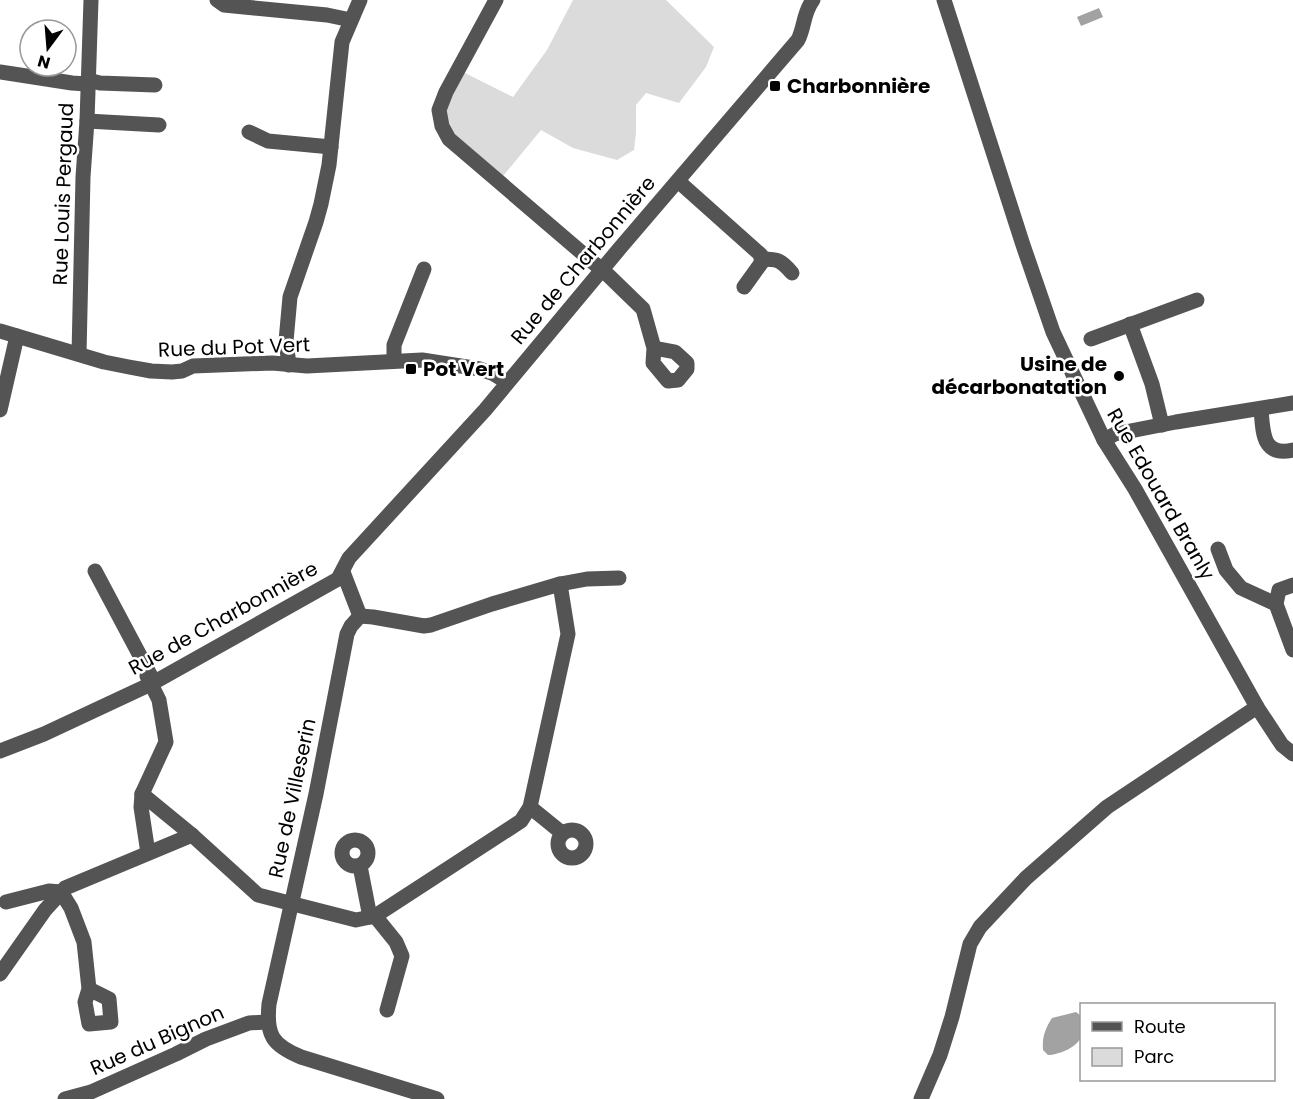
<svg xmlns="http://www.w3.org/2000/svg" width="1293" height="1099" viewBox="0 0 1293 1099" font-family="Poppins,sans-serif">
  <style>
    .green { fill: #dbdbdb }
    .water { fill: #a2a2a2 }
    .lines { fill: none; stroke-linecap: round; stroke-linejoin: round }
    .minor { stroke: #545454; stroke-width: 15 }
    .poi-dot { fill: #000; stroke: #fff; stroke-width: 2 }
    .labels { text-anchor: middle; stroke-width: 5; stroke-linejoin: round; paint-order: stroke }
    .poi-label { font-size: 20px; font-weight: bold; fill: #000; stroke: #fff; text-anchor: start }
    .street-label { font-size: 20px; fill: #000; stroke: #fff }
  </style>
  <rect width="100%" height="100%" fill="#fff"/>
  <path class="green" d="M 573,0 L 666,0 L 714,47 L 706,67 L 679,103 L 646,93 L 636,105 L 636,133 L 634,150 L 617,160 L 573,148 L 541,130 L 503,176 L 455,135 L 449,122 L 445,106 L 463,72 L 513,97 L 547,50 Z"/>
  <g class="water">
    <path d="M 1099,8 L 1103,17 L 1081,26 L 1077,17 Z"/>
    <path d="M 1076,1012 L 1081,1016 C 1082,1023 1083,1030 1081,1036 C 1079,1047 1058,1055 1048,1055 L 1043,1050 C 1042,1037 1045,1029 1052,1018 Z"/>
  </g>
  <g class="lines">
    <g class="minor">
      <path d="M 217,0 L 224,5 L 234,6 L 327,15 L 351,20"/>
      <path d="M 496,0 L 446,92 L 439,110 L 442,126 L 449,139 L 609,276 L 643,309 L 654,348 L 653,363 L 668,381 L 678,380 L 687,369 L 687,363 L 675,352 L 654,348"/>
      <path d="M 944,0 L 1023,245 L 1053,332 L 1104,440 L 1135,489 L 1257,707 L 1282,745 L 1293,754"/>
      <path d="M 0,72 L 72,83 L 87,84"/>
      <path d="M 88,80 L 100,83 L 155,85"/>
      <path d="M 87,121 L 159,125"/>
      <path d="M 249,132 L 268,141 L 331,147"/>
      <path d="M 678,181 L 761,255 L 762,262 L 744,287"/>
      <path d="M 761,259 C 778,259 781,260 792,273"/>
      <path d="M 1130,324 L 1152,384 L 1162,425"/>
      <path d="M 0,331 L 104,362 L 129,367 L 151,371 L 172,372 L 182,371 L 193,366 L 272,363 L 307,366 L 422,360 L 480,369 L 494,374 L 507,382"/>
      <path d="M 1091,339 L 1197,300"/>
      <path d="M 79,354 L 83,177 L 87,121 L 91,0"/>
      <path d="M 394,361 L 394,345 L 424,269"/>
      <path d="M 289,365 L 286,341 L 290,297 L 316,222 L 321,204 L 329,165 L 342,42 L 360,0"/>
      <path d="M 1261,409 C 1263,432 1262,457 1293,450"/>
      <path d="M 0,410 L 17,336"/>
      <path d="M 1104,440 L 1115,434 L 1176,422 L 1293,403"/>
      <path d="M 1218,549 L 1226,570 L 1241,588 L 1276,604"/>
      <path d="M 95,571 L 154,682"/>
      <path d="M 343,572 L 360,616"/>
      <path d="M 560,584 L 587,579 L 619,578"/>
      <path d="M 1293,585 L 1279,590 L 1276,604 L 1293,650"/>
      <path d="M 360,616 L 351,626 L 347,634 L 316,794 L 269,1004 C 266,1035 272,1045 301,1057 L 437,1099"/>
      <path d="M 147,676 L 159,700 L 166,742 L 142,794 L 192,835 L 258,895 L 356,920 L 375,916 L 521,821 L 530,807 L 568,634 L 560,584 L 492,604 L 431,625 L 424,626 L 373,617 L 360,616"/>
      <path d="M 0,751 L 44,734 L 151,684 L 338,579 L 349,558 L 485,410 L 620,248 L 798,40 C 805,26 803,13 813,0"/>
      <path d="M 142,794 L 141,807 L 148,853"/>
      <path d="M 530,807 L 562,833"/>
      <circle cx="572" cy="844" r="14"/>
      <circle cx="355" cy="853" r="13"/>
      <path d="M 360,866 L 370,917"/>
      <path d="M 6,902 L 49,891 L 61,892 L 71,908 L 84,942 L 89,989 L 85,1002 L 89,1024 L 111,1022 L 109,999 L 89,989"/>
      <path d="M 375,916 L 396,942 L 402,956 L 387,1010"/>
      <path d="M 0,974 L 45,910 L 65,888 L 192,835"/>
      <path d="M 65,1099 L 91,1092 L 176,1054 L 206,1039 L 249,1023 L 267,1022"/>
      <path d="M 921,1099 L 940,1055 L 952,1017 L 970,944 L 980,927 L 1026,878 L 1107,807 L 1257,707"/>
    </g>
  </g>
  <g class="poi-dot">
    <rect x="769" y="80" width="12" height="12" rx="3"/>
    <rect x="405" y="363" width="12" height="12" rx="3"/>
    <circle cx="1119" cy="376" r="6"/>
  </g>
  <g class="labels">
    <g class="poi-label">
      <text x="787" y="93">Charbonnière</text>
      <text x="1107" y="371" text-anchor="end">Usine de<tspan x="1107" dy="23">décarbonatation</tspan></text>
      <text x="423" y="376">Pot Vert</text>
    </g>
    <g class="street-label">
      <text transform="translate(63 194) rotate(-88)" y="7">Rue Louis Pergaud</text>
      <text transform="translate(583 260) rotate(-50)" y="7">Rue de Charbonnière</text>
      <text transform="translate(234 347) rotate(-2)" y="7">Rue du Pot Vert</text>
      <text transform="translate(1161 494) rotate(60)" y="7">Rue Edouard Branly</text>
      <text transform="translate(223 618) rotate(-29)" y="7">Rue de Charbonnière</text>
      <text transform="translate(292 798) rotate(-78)" y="7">Rue de Villeserin</text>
      <text transform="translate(157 1040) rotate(-24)" y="7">Rue du Bignon</text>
    </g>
  </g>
  <rect x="1080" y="1003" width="195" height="78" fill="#ffffff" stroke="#999999" stroke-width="1.5"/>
  <rect x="1092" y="1022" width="30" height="9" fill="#545454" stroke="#999999" stroke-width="1.5"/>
  <text x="1134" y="1033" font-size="18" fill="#000000">Route</text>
  <rect x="1092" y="1048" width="30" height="18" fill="#dbdbdb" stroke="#999999" stroke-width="1.5"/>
  <text x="1134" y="1063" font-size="18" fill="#000000">Parc</text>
  <g transform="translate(48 48) rotate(196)"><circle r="28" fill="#ffffff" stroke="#999999" stroke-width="1.5"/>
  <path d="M0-4.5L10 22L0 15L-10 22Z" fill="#000000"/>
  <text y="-9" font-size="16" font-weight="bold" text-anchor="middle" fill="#000000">N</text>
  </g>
</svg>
